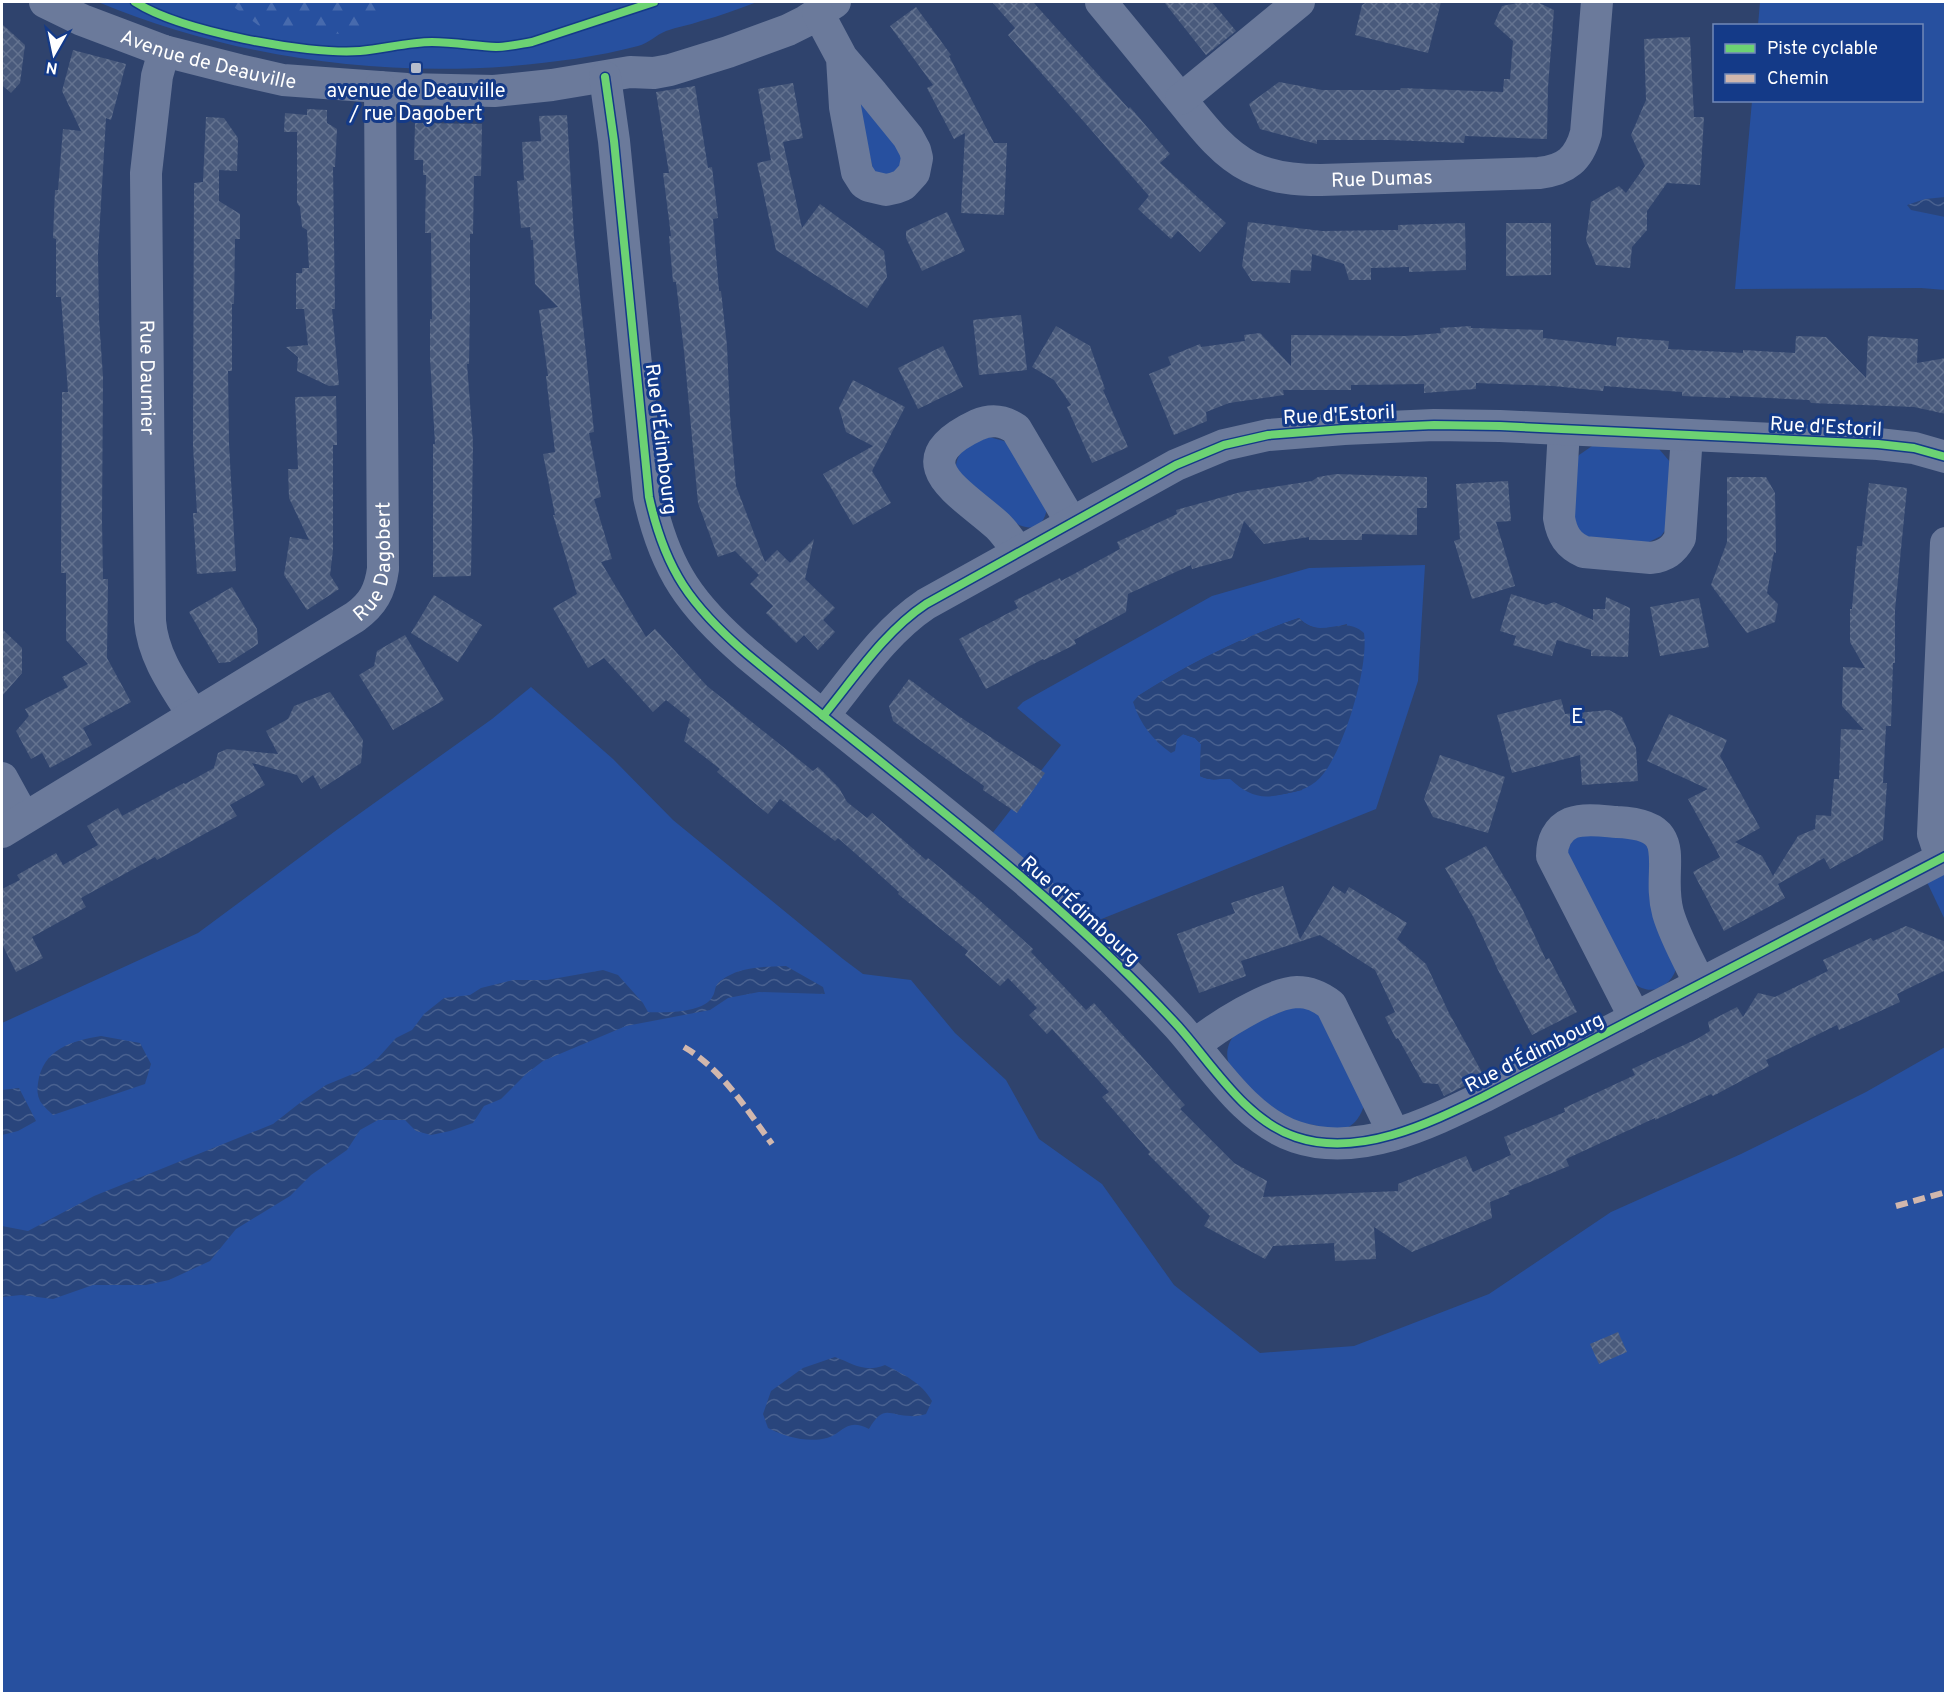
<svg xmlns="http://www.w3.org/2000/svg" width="1947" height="1695" viewBox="0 0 1947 1695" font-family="Overpass,sans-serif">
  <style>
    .green { fill: #27509f; fill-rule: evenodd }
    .forest { fill: url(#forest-firs) }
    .water { fill: url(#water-waves) }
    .building { fill: url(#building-cross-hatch) }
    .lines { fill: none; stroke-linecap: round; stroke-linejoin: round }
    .minor { stroke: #6b7a9b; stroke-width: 32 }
    .quiet { stroke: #d1b7ad; stroke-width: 6; stroke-dasharray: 12 6; stroke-linecap: butt }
    .cycleway-casing { stroke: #143a88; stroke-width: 11 }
    .cycleway { stroke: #6cd273; stroke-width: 8 }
    .poi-dot { fill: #b6bdcc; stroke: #143a88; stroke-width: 2 }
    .labels { text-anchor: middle; stroke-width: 6; stroke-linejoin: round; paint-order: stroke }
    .street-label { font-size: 20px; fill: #fff; stroke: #143a88 }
    .poi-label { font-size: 20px; fill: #fff; stroke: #143a88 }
    .neighbourhood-label { font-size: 21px; letter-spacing: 1.5px; fill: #fff; stroke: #143a88 }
  </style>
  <defs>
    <pattern id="forest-firs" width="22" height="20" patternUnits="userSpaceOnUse" patternTransform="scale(1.5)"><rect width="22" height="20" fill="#27509f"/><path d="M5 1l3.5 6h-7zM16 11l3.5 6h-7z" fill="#476aad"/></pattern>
    <pattern id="water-waves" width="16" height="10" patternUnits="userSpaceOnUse" patternTransform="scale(1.5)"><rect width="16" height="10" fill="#29457c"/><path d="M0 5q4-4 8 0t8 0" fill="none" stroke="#496190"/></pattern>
    <pattern id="building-cross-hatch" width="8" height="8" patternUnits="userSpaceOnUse" patternTransform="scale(1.5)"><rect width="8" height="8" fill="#495a7c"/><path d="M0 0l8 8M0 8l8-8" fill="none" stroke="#647390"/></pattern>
  </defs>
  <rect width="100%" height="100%" fill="#2f436d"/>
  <g class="green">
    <path d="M 98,2 L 757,2 C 738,9 720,16 701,21 C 690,25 677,27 666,31 C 656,35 649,43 638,46 C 597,57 555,62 512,66 C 371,77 229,56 98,2 Z"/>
    <path d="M 1760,2 L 1945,2 L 1945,290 L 1921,288 L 1735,289 L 1752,101 L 1922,100 L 1922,26 L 1758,25 Z"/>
    <path d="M 863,104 L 904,152 L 900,171 L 883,177 L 873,170 L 859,106 Z"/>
    <path d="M 989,437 L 1004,441 L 1011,446 L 1047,506 C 1046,523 1036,532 1019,525 L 978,494 L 956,468 C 956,449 974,443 989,437 Z"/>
    <path d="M 1595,444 L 1659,449 L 1671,463 L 1666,529 L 1661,536 L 1645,544 L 1597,542 L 1579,532 L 1572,510 L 1576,461 L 1579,455 Z"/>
    <path d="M 1425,565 L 1418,681 L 1376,809 L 1094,922 L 991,835 L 1061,745 L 1017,708 L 1023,702 L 1212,596 L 1309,568 ZM 1299,618 C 1312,632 1330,629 1347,624 L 1302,790 C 1273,797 1253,801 1231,779 C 1217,778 1213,782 1200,776 L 1201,744 L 1195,738 L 1183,734 L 1177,739 L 1138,696 C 1189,663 1242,637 1299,618 Z"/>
    <path d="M 531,687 L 613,759 L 673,820 L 843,959 L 863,974 L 911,980 L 955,1033 L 1006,1080 L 1039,1139 L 1102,1184 L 1174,1285 L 1260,1353 L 1354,1346 L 1489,1294 L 1611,1212 L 1741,1154 L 1866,1092 L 1945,1047 L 1945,1693 L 2,1693 L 2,1023 L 198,933 L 338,829 L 492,719 Z"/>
    <path d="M 1584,833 L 1642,840 L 1649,849 L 1676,969 C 1669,990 1647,997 1632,981 L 1567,853 L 1572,839 Z"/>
    <path d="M 1945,870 L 1945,920 L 1926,880 Z"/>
    <path d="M 1296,1006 L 1318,1012 L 1364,1104 C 1362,1116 1351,1131 1337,1130 C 1330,1130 1321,1127 1314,1125 C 1307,1124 1299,1123 1292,1120 C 1276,1114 1237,1081 1230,1066 C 1225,1057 1227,1043 1234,1036 C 1250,1020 1276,1014 1296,1006 Z"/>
  </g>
  <path class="forest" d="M 227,2 L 384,2 L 381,24 L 373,25 L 367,36 L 262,28 Z"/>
  <g class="water">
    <path d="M 1945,197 L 1945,217 L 1911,210 L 1907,205 L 1925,199 Z"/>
    <path d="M 1299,618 C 1320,642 1342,613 1364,633 C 1369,666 1345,746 1324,773 C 1314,787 1300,791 1284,794 C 1260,800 1248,795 1230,779 C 1216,778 1214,782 1200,776 L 1201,744 L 1195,738 L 1183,734 L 1177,739 L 1175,751 L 1171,753 C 1153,740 1140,724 1133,702 L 1138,696 C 1189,663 1242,637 1299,618 Z"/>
    <path d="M 786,966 L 823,987 L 825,994 L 759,992 L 728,998 L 710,1010 L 626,1026 L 543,1061 L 526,1074 L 501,1099 L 484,1106 L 473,1123 L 450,1131 L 431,1135 L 416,1131 L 405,1120 L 378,1120 L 360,1130 L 347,1150 L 311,1175 L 290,1196 L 236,1229 L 210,1261 L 169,1280 L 146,1285 L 93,1285 L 53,1299 L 21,1295 L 2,1297 L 2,1226 L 28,1231 L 94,1196 L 273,1124 L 301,1102 L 326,1085 L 360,1071 L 378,1058 L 396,1038 L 412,1030 L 424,1014 L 444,998 L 470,995 L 481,988 L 513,980 L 547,980 L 603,970 L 618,975 L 643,1003 L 648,1012 C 664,1013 700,1013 711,999 C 718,990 711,986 726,977 C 745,966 765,967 786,966 Z"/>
    <path d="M 101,1036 L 140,1043 L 151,1064 L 145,1084 L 53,1115 C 49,1111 43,1106 40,1101 C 37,1095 37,1089 38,1083 C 43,1049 71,1041 101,1036 Z"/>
    <path d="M 19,1088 L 36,1121 L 18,1131 L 2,1135 L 2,1090 Z"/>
    <path d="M 835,1357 C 854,1364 864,1373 885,1365 C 903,1374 922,1383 932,1401 L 926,1414 C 922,1415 916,1417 911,1416 C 889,1416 884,1403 869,1429 C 847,1417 843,1433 827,1438 C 807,1443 786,1437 768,1428 L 763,1414 L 771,1391 L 803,1368 Z"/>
  </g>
  <g class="building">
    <path d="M 992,2 L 1033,2 L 1129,109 L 1130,107 L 1170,154 L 1160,163 L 1226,223 L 1200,252 L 1178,231 L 1171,239 L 1138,209 L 1149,196 L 1008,35 L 1015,28 Z"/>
    <path d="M 1164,2 L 1212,2 L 1236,31 L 1206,55 Z"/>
    <path d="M 1367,2 L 1441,2 L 1428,53 L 1355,35 L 1362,5 Z"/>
    <path d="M 1523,2 L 1537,2 L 1554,10 L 1548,87 L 1547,139 L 1465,136 L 1464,143 L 1390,140 L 1317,140 L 1317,144 L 1260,129 L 1249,104 L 1279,82 L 1322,90 L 1400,90 L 1401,88 L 1503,92 L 1504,79 L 1510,79 L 1513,41 L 1494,24 L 1502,6 Z"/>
    <path d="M 916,7 L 951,55 L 949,56 L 994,143 L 1007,143 L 1004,215 L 961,213 L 965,133 L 954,139 L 927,88 L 933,85 L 890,26 Z"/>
    <path d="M 2,24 L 25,45 L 20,83 L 11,93 L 2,85 Z"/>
    <path d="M 1690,37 L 1694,117 L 1704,117 L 1700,185 L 1667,183 L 1647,211 L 1647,230 L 1632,247 L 1630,268 L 1596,265 L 1586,240 L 1591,202 L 1619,186 L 1626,193 L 1645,166 L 1631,135 L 1646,100 L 1644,39 Z"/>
    <path d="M 73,50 L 126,64 L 111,120 L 106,118 L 98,254 L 99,319 L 103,377 L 102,521 L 103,579 L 108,579 L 107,658 L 131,702 L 83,728 L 92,745 L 50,768 L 42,753 L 31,759 L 16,731 L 29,716 L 25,709 L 68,687 L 62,677 L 88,664 L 66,640 L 66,573 L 61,573 L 62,392 L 68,392 L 61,297 L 56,297 L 56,239 L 53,238 L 55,190 L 58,190 L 63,129 L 81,131 L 62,91 Z"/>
    <path d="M 793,83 L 803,138 L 783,142 L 802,228 L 820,204 L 884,251 L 887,277 L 867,308 L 776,250 L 757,163 L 771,160 L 758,89 Z"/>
    <path d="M 695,86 L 708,168 L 712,167 L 718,218 L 713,219 L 719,291 L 721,291 L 727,346 L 730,415 L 736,486 L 765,562 L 777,550 L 790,563 L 814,539 L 805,579 L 835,608 L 823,620 L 835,632 L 818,650 L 804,635 L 796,643 L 766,613 L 773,606 L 750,584 L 759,575 L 735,551 L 718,557 L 698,503 L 684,351 L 676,282 L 673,282 L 669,236 L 671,236 L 663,173 L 669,173 L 656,92 Z"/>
    <path d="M 307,109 L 327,110 L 327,123 L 337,129 L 335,167 L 333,167 L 335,309 L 332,309 L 339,385 L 329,386 L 297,371 L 298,357 L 286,347 L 308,345 L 304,309 L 296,309 L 296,273 L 302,273 L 302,268 L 309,268 L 307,230 L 302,227 L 300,207 L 297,203 L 297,132 L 284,132 L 285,113 L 307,115 Z"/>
    <path d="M 567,115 L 574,237 L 594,432 L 589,433 L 601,497 L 594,499 L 612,559 L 601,562 L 646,637 L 655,629 L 707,686 L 813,771 L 818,767 L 839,788 L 847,802 L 867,818 L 872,813 L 926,860 L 928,858 L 978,899 L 1033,949 L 1031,952 L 1086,1010 L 1094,1003 L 1185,1105 L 1180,1109 L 1234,1163 L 1267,1181 L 1263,1197 L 1398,1191 L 1398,1184 L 1466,1156 L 1473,1172 L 1511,1155 L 1504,1137 L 1565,1112 L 1564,1108 L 1635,1075 L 1632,1069 L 1697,1039 L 1710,1031 L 1708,1022 L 1737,1007 L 1743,1017 L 1758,993 L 1775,997 L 1828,971 L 1823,960 L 1871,938 L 1873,941 L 1906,926 L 1946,942 L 1946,970 L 1897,994 L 1900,1002 L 1839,1030 L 1837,1025 L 1766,1060 L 1769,1066 L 1713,1096 L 1711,1094 L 1655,1120 L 1655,1118 L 1566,1159 L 1569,1166 L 1508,1191 L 1510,1194 L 1490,1202 L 1492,1218 L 1412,1252 L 1374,1227 L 1376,1259 L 1335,1261 L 1334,1243 L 1273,1246 L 1265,1259 L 1204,1226 L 1210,1216 L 1148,1154 L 1150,1152 L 1102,1097 L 1109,1092 L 1052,1029 L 1047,1034 L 1029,1015 L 1037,1008 L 1008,978 L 1000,986 L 965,955 L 968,951 L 898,894 L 899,892 L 838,838 L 835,841 L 780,799 L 768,814 L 717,772 L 720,769 L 684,741 L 690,719 L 666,700 L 653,712 L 604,658 L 588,668 L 553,608 L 577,594 L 553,515 L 555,515 L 543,454 L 555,452 L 546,376 L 548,376 L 539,310 L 558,307 L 535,284 L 533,240 L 531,240 L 530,227 L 521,228 L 517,181 L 524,180 L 522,142 L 541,141 L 539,116 Z"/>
    <path d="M 206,117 L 224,118 L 238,138 L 237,171 L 219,170 L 219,201 L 240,214 L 240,239 L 235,239 L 234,304 L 232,304 L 232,371 L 228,371 L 229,444 L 236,571 L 197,574 L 193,513 L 197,513 L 193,446 L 194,183 L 203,182 Z"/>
    <path d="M 415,123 L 482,124 L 481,176 L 474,176 L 473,234 L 470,234 L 470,304 L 469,364 L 467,364 L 473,443 L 471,576 L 433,577 L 433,444 L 435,444 L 430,358 L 430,319 L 432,319 L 431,233 L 425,233 L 426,175 L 423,175 L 423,160 L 414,160 Z"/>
    <path d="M 947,212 L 965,251 L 922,271 L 906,238 L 906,231 Z"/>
    <path d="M 1248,222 L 1322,231 L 1398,230 L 1398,225 L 1465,223 L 1466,270 L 1409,272 L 1409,267 L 1371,268 L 1371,280 L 1349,280 L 1344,264 L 1312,254 L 1311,271 L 1291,270 L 1290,283 L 1252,281 L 1242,266 Z"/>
    <path d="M 1506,223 L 1551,223 L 1551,275 L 1506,276 Z"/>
    <path d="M 1021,315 L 1027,370 L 979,375 L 973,320 Z"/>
    <path d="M 1056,326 L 1090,346 L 1105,389 L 1103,390 L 1128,447 L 1092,463 L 1067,407 L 1071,405 L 1054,380 L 1032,367 Z"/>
    <path d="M 1471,326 L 1471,328 L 1543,330 L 1543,338 L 1616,346 L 1617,337 L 1669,341 L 1668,349 L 1743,353 L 1743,350 L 1795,353 L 1796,336 L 1826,337 L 1866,378 L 1868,336 L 1918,339 L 1917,363 L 1946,358 L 1946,414 L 1914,407 L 1811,403 L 1809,400 L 1730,396 L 1730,398 L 1682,396 L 1682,392 L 1604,386 L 1603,391 L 1553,386 L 1476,383 L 1476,389 L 1424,393 L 1424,384 L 1351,385 L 1351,390 L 1283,390 L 1284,395 L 1229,403 L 1206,412 L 1207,421 L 1174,435 L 1149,374 L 1171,365 L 1168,357 L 1200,344 L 1201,347 L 1245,341 L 1244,335 L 1260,333 L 1291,366 L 1291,335 L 1405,336 L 1441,333 L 1440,328 Z"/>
    <path d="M 943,346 L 963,387 L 918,409 L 898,368 Z"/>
    <path d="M 853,380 L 905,407 L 872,471 L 891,503 L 853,525 L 823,474 L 873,446 L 846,432 L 839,408 Z"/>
    <path d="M 336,396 L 337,445 L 333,445 L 333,550 L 330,575 L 339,589 L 307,610 L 284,575 L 290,537 L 309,540 L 289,498 L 288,469 L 298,469 L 295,397 Z"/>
    <path d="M 1336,474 L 1427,477 L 1427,508 L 1417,508 L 1417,535 L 1362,534 L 1362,540 L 1309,540 L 1309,537 L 1264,544 L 1244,521 L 1232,558 L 1192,569 L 1191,565 L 1128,594 L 1126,612 L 1074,640 L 1076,644 L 1044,660 L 1043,659 L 986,689 L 959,639 L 1018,608 L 1014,601 L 1060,578 L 1061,581 L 1120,549 L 1117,542 L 1177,514 L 1176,510 L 1241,492 L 1312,481 L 1318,477 Z"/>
    <path d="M 1727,477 L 1766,477 L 1775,493 L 1776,553 L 1774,552 L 1767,593 L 1778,604 L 1775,622 L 1747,633 L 1711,585 L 1727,542 Z"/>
    <path d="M 1508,481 L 1511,521 L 1496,522 L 1515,586 L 1472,599 L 1454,541 L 1460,539 L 1456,484 Z"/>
    <path d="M 1869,483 L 1907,488 L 1895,610 L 1895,663 L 1893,663 L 1891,726 L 1886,726 L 1883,783 L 1887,783 L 1883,840 L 1830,869 L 1824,858 L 1778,884 L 1785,898 L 1724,931 L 1693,872 L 1720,857 L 1688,799 L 1708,789 L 1647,761 L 1669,714 L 1727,740 L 1720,756 L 1760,828 L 1735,842 L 1762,856 L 1773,876 L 1798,836 L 1815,829 L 1816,815 L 1831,816 L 1834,779 L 1839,779 L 1841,729 L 1864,730 L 1842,706 L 1843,667 L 1865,668 L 1850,642 L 1850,609 L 1852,609 L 1857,546 L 1862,546 Z"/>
    <path d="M 232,587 L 257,629 L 258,644 L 230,662 L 219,663 L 189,612 Z"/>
    <path d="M 1511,594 L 1546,605 L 1554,602 L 1593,620 L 1593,609 L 1605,609 L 1606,597 L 1630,608 L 1628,657 L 1591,656 L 1591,650 L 1557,640 L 1552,656 L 1513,645 L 1516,636 L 1500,631 Z"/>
    <path d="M 434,595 L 482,625 L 458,662 L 411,633 Z"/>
    <path d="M 1699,598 L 1709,647 L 1660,656 L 1650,607 Z"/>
    <path d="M 2,629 L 22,648 L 22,673 L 2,696 Z"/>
    <path d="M 405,635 L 444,700 L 393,730 L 359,675 L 374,666 L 377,651 Z"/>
    <path d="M 909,679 L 954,713 L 1045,773 L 1017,813 L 983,790 L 984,786 L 893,721 L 889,706 Z"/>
    <path d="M 330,692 L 363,740 L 361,763 L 321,789 L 313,775 L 302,783 L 297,775 L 252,763 L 265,785 L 230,805 L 237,816 L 157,860 L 155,857 L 81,898 L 86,907 L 32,937 L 43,958 L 16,972 L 2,944 L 2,889 L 20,880 L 17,875 L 56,853 L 63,865 L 98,845 L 87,826 L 118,808 L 122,816 L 184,783 L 185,784 L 214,768 L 218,753 L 227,749 L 278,754 L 266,731 L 288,719 L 294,706 Z"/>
    <path d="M 1561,699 L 1565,714 L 1609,710 L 1622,717 L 1636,748 L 1638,781 L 1582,785 L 1580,755 L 1512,773 L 1497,715 Z"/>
    <path d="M 1440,755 L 1505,777 L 1488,833 L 1433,817 L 1424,799 Z"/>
    <path d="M 1486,846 L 1520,904 L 1546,960 L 1549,958 L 1577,1012 L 1532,1035 L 1498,970 L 1474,918 L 1445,868 Z"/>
    <path d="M 1283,886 L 1300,939 L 1333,886 L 1345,894 L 1349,887 L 1407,923 L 1397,939 L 1426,964 L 1449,1013 L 1484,1076 L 1444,1096 L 1438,1084 L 1423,1083 L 1398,1038 L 1396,1039 L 1385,1017 L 1395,1012 L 1375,970 L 1320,935 L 1241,961 L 1246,976 L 1199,993 L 1177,934 L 1235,913 L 1231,903 Z"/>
    <path d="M 1618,1332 L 1627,1352 L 1599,1364 L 1590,1344 Z"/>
  </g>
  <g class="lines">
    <g class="minor">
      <path id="s1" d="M 45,2 L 82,20 L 164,51 L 239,70 L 283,80 L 407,89 L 494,91 L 552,85 L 630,72 L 654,73 L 670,70 L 728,52 L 788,30 L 806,21 L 835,2"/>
      <path id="s2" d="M 1101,2 C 1125,31 1149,60 1173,90 C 1196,117 1218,151 1250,167 C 1273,178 1297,180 1321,180 L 1539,173 C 1566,170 1579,159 1586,133 L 1597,2"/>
      <path d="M 818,13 L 842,58 L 873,94 L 908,137 L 915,150 L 917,158 L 914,173 L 903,185 L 895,188 L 886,190 L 869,186 L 864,183 L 857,172 L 845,107 L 842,58"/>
      <path id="s3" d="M 164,51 L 157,76 L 146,173 L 150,621 C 153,657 174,685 193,715"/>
      <path d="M 605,77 L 614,141 L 649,497 C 665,570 691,606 747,654 C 893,775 1049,886 1178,1026 C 1212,1064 1245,1120 1296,1137 C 1358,1158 1428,1124 1483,1097 L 1946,856"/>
      <path d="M 1181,99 L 1299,2"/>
      <path d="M 1564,429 L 1559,518 C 1562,535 1568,545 1584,552 L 1651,558 C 1665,556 1673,551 1680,538 L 1687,435"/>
      <path d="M 1018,552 C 1012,543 1006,534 998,526 C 962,493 898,462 977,425 C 991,419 1003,420 1016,429 L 1071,522"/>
      <path d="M 823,716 C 855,677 884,632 926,604 L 1176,465 L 1224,445 L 1268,435 L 1344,429 L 1434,425 L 1500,426 L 1878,444 L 1914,448 L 1946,457"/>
      <path d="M 2,778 L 24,818"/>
      <path id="s4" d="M 2,832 L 355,617 C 373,604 380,591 383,569 L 380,87"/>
      <path d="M 1941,858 L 1933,834 L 1946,543"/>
      <path d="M 1635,1018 L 1552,856 C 1552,842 1557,829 1571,823 C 1585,818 1603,821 1617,822 C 1689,825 1655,866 1668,913 C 1675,937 1689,961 1700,984"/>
      <path d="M 1195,1045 C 1215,1028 1270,993 1297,992 C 1310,992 1321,997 1331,1005 L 1394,1134"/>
    </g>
    <g class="quiet">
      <path d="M 684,1047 C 722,1069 747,1110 772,1144"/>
      <path d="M 1896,1206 L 1946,1192"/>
    </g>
    <g class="cycleway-casing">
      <g id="cycleway">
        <path d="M 135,2 C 180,31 305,55 360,51 C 384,49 408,42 432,42 C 454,42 475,46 496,47 C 508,47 520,44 532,42 L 654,2"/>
        <path d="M 605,77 L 614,141 L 649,497 C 665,570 691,606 747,654 C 893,775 1049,886 1178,1026 C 1212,1064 1245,1120 1296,1137 C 1358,1158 1428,1124 1483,1097 L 1946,856"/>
        <path d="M 823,716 C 855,677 884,632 926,604 L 1176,465 L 1224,445 L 1268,435 L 1344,429 L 1434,425 L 1500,426 L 1878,444 L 1914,448 L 1946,457"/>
      </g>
    </g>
    <use href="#cycleway" class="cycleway"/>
  </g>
  <rect class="poi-dot" x="410" y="62" width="12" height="12" rx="3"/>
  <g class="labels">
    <g class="street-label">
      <text dy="7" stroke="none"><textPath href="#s1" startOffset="174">Avenue de Deauville</textPath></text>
      <text dy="7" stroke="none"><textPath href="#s2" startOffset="357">Rue Dumas</textPath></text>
      <text dy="7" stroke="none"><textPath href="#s3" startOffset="328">Rue Daumier</textPath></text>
      <text transform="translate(1339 414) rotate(-3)" y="7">Rue d'Estoril</text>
      <text transform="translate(1826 426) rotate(3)" y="7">Rue d'Estoril</text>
      <text transform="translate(662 439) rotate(83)" y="7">Rue d'Édimbourg</text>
      <text dy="7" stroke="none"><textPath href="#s4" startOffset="476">Rue Dagobert</textPath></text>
      <text transform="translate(1081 910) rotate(42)" y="7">Rue d'Édimbourg</text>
      <text transform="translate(1534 1052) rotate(-27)" y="7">Rue d'Édimbourg</text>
    </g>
    <g class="poi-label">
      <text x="416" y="97">avenue de Deauville<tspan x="416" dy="23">/ rue Dagobert</tspan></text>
    </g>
    <g class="neighbourhood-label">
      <text x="1578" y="723">E</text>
    </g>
  </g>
  <rect width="1947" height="1695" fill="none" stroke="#ffffff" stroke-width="6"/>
  <rect x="1713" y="24" width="210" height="78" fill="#143a88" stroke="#7289b8" stroke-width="1.5"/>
  <rect x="1725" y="44" width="30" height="9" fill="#6cd273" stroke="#7289b8" stroke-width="1.5"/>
  <text x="1767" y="54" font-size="18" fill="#ffffff">Piste cyclable</text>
  <rect x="1725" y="74" width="30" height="9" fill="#d1b7ad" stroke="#7289b8" stroke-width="1.5"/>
  <text x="1767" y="84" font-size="18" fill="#ffffff">Chemin</text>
  <g transform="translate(54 54) rotate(189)" stroke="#143a88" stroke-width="4.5" paint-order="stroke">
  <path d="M0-4.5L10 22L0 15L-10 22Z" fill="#ffffff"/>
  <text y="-9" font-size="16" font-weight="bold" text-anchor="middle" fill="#ffffff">N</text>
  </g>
</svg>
